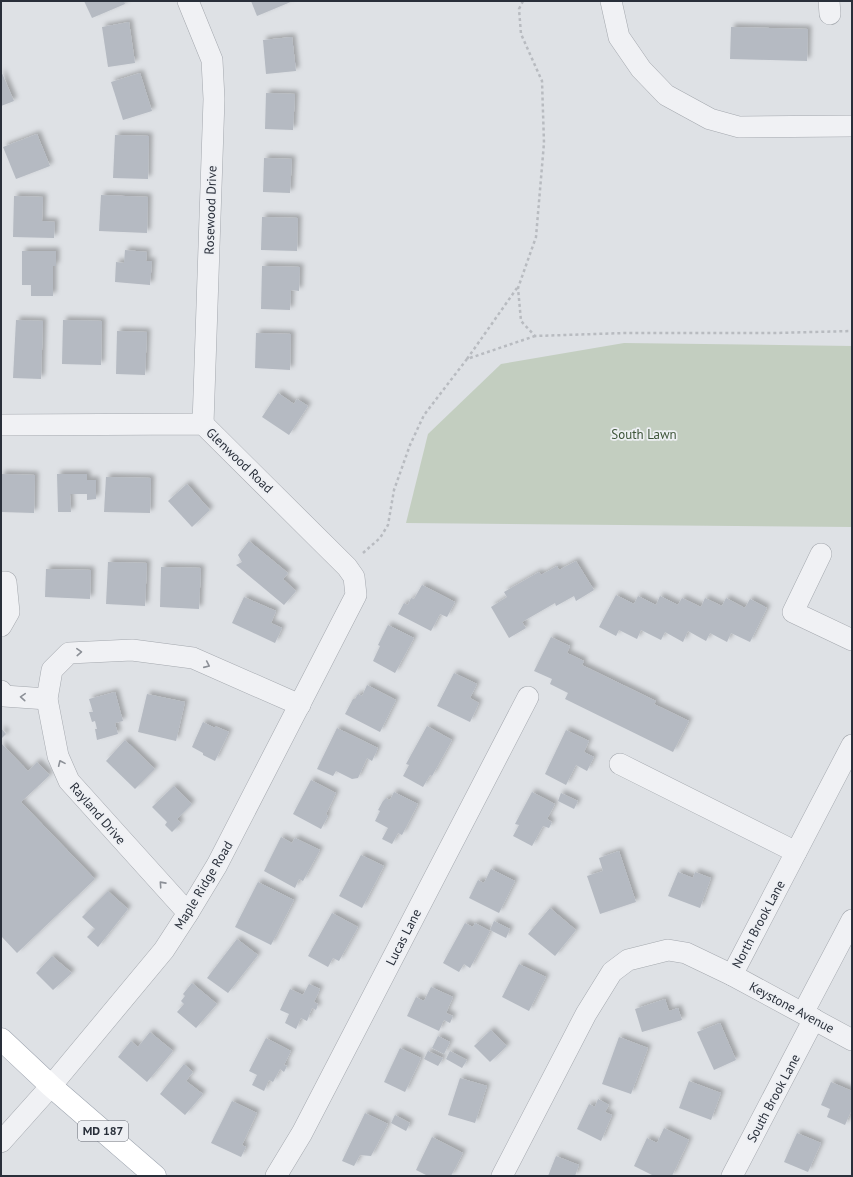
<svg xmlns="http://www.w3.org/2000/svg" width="853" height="1177" viewBox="0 0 853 1177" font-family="'PT Sans',sans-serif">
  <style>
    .green { fill: #c3cec0 }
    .building { fill: #b5bac2; filter: url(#shadow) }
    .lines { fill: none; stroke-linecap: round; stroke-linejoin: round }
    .minor-casing { stroke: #a4a8ae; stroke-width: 22 }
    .major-casing { stroke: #9ea5b0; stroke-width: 23 }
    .path { stroke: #b8bbc0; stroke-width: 2.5; stroke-dasharray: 3 3; stroke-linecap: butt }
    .minor { stroke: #f0f1f4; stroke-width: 21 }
    .major { stroke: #fff; stroke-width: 22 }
    .oneway { stroke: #8c9097 }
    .labels { text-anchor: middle; stroke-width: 3.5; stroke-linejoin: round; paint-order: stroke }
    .shield { fill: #edeff3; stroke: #646972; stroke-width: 1 }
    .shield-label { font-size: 12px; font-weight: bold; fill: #292f3a }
    .street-label { font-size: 13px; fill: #292f3a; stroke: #edeff3 }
    .park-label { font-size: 13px; fill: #3d5438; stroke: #edeff3 }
  </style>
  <defs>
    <filter id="shadow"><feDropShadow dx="3.5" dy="-3.5" stdDeviation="2" flood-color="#0004"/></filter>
  </defs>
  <rect width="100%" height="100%" fill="#dee1e5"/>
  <path class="green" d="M 624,343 L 852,346 L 852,527 L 406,523 L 428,434 L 501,364 Z"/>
  <g class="building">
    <path d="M 84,1 L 124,1 L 125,4 L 92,18 Z"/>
    <path d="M 251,1 L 293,1 L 257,16 Z"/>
    <path d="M 129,22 L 135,63 L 108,67 L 102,27 Z"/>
    <path d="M 731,27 L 808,29 L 807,61 L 730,59 Z"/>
    <path d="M 292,37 L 296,71 L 266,74 L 263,40 Z"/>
    <path d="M 1,71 L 14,101 L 1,106 Z"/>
    <path d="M 140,73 L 152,111 L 123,120 L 111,82 Z"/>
    <path d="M 266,93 L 295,94 L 293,130 L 265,129 Z"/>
    <path d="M 37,134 L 50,166 L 16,179 L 3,147 Z"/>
    <path d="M 115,135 L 149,136 L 148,179 L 113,178 Z"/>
    <path d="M 264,158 L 292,159 L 290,193 L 263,192 Z"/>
    <path d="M 101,195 L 148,197 L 147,233 L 99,231 Z"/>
    <path d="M 14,196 L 43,197 L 42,221 L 55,222 L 54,238 L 13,237 Z"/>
    <path d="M 262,217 L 298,218 L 297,251 L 261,250 Z"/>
    <path d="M 125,250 L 147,252 L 146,261 L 152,261 L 150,285 L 115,282 L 116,262 L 124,263 Z"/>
    <path d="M 22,251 L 56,251 L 56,266 L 53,266 L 53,296 L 31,296 L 31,285 L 22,285 Z"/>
    <path d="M 262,266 L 300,267 L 299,291 L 291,290 L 290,310 L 261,309 Z"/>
    <path d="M 16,320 L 43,321 L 41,379 L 13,378 Z"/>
    <path d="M 63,320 L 102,321 L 101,365 L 62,364 Z"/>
    <path d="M 117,331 L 147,332 L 145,375 L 116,374 Z"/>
    <path d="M 256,333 L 291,334 L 290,370 L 255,368 Z"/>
    <path d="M 278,393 L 294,404 L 297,399 L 308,406 L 289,435 L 262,417 Z"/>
    <path d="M 1,474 L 35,475 L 34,513 L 1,512 Z"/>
    <path d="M 57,474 L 87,474 L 87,480 L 96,480 L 96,499 L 87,500 L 87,494 L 70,494 L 71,512 L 58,512 Z"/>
    <path d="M 106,477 L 151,478 L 150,513 L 104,512 Z"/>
    <path d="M 187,484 L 210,510 L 192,527 L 168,501 Z"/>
    <path d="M 249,541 L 288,573 L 283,579 L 296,591 L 284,605 L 236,565 L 242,562 L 238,555 Z"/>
    <path d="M 576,561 L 594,590 L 576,601 L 574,596 L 556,606 L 555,603 L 522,622 L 526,628 L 509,638 L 491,607 L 507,597 L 504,592 L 539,572 L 541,575 L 557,566 L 559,570 Z"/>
    <path d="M 108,562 L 147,563 L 145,606 L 106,604 Z"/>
    <path d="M 161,567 L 201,568 L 199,609 L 160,607 Z"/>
    <path d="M 46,569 L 91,570 L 90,599 L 45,597 Z"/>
    <path d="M 422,585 L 455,602 L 447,617 L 440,614 L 431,631 L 398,614 L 404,603 L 408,605 L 411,598 L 414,599 Z"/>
    <path d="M 616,595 L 634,604 L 638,596 L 656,605 L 660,596 L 678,605 L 682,598 L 701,607 L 705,598 L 722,606 L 726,598 L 745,608 L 750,599 L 767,608 L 750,642 L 731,633 L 727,642 L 710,633 L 706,641 L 688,631 L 683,642 L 665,632 L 661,640 L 641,630 L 637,639 L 619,630 L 616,636 L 599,627 Z"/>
    <path d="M 244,597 L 276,611 L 271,623 L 282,628 L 275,643 L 232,623 Z"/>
    <path d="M 388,625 L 414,638 L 395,673 L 373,661 L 380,646 L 378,645 Z"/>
    <path d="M 551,637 L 570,646 L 567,653 L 584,661 L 582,665 L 656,701 L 654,704 L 689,721 L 673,752 L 565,699 L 568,693 L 550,684 L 552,679 L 534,671 Z"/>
    <path d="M 454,673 L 477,684 L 470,698 L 479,703 L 470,722 L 437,706 Z"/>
    <path d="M 367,685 L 396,700 L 380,732 L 345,714 L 353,699 L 355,699 L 358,694 L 362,696 Z"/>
    <path d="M 115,692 L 123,721 L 115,723 L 118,734 L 97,740 L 95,729 L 97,729 L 95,721 L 92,722 L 89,712 L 93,712 L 89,699 Z"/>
    <path d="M 147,694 L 185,702 L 176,741 L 138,732 Z"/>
    <path d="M 203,722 L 215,728 L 215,726 L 229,732 L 215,761 L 203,755 L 203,753 L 192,747 Z"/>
    <path d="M 427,726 L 452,740 L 432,776 L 430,775 L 423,787 L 403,776 L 409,765 L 406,764 Z"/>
    <path d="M 1,728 L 6,734 L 1,739 Z"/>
    <path d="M 337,728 L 378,748 L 372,761 L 367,758 L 358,778 L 352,779 L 336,771 L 333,776 L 317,769 Z"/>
    <path d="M 566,730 L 589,741 L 584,752 L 594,757 L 587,771 L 576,765 L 566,785 L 545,774 Z"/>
    <path d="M 125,740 L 155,769 L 135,789 L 106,761 Z"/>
    <path d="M 1,743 L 28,771 L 37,762 L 50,775 L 21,802 L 95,879 L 17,953 L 1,936 Z"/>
    <path d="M 311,780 L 336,793 L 326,814 L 328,816 L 321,829 L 293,814 Z"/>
    <path d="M 174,786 L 192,804 L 177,819 L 181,823 L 172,832 L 165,825 L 167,822 L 152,807 Z"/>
    <path d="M 394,792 L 418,804 L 402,835 L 398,833 L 392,844 L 382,839 L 388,828 L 375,821 L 380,811 L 378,810 L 383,801 L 386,798 L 390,800 Z"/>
    <path d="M 532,792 L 555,804 L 547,819 L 552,822 L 549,828 L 543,826 L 532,846 L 513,836 L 519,825 L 515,824 Z"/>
    <path d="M 561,793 L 578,801 L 574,809 L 558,801 Z"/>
    <path d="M 281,837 L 292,843 L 295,838 L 320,850 L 303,881 L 299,879 L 295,888 L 264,871 Z"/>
    <path d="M 619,851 L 636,902 L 600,914 L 587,876 L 603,871 L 599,858 Z"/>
    <path d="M 361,855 L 384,866 L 362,908 L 339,896 Z"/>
    <path d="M 491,869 L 515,881 L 499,913 L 469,898 L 478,880 L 484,883 Z"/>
    <path d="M 678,872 L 693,878 L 695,872 L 711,878 L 700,908 L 668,896 Z"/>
    <path d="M 258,882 L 294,900 L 271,945 L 235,927 Z"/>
    <path d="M 108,891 L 128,909 L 98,947 L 87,937 L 95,929 L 82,917 Z"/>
    <path d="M 550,908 L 576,930 L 555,956 L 528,934 Z"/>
    <path d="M 332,913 L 358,927 L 339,961 L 333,958 L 328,967 L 308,956 Z"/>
    <path d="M 494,921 L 510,929 L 506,938 L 490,930 Z"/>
    <path d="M 465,923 L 473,927 L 475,923 L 490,931 L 470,968 L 464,964 L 459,972 L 443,963 Z"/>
    <path d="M 237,939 L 258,955 L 228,993 L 207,978 Z"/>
    <path d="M 52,956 L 72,973 L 53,990 L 36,973 Z"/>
    <path d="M 519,964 L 546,977 L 529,1011 L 502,997 Z"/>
    <path d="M 192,983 L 217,1004 L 196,1028 L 177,1012 L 184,1004 L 181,1001 L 185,996 L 183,994 Z"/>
    <path d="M 309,984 L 320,989 L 314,1002 L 318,1004 L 316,1010 L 312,1008 L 307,1021 L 301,1018 L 296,1029 L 285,1023 L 289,1014 L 280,1010 L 290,989 L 303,995 Z"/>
    <path d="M 431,987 L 453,997 L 446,1013 L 453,1016 L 450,1023 L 444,1020 L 439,1031 L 407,1016 L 416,997 L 424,1001 Z"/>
    <path d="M 665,999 L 669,1011 L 678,1008 L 682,1020 L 642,1032 L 635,1009 Z"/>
    <path d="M 720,1023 L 736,1060 L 714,1070 L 697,1032 Z"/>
    <path d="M 491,1030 L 507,1046 L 490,1062 L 474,1046 Z"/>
    <path d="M 150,1032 L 173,1051 L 147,1082 L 118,1057 L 131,1041 L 138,1047 Z"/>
    <path d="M 438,1036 L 450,1042 L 444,1054 L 432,1048 Z"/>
    <path d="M 619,1037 L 648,1048 L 631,1094 L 602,1084 Z"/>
    <path d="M 266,1038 L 291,1051 L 284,1065 L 287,1066 L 284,1072 L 280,1069 L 273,1082 L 269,1080 L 264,1091 L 252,1085 L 257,1075 L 249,1071 Z"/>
    <path d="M 400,1048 L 421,1058 L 405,1092 L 384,1082 Z"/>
    <path d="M 428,1051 L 443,1058 L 438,1066 L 424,1059 Z"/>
    <path d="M 450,1051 L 467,1060 L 462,1068 L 446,1059 Z"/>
    <path d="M 184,1064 L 193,1072 L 186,1081 L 203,1094 L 185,1115 L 160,1094 Z"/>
    <path d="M 460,1078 L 487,1086 L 475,1123 L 448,1115 Z"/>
    <path d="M 689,1081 L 721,1093 L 711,1120 L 679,1108 Z"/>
    <path d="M 831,1082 L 852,1091 L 852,1109 L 845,1125 L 827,1117 L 830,1109 L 821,1105 Z"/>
    <path d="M 598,1099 L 609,1105 L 605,1112 L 612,1115 L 601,1141 L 577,1129 L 589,1104 L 595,1107 Z"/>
    <path d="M 232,1101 L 257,1113 L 242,1145 L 246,1147 L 241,1157 L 211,1143 Z"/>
    <path d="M 365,1113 L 388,1124 L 371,1156 L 360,1155 L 354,1166 L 342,1161 Z"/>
    <path d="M 395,1115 L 410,1123 L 406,1131 L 391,1123 Z"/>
    <path d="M 664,1128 L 689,1140 L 672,1176 L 654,1176 L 634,1166 L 647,1138 L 657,1143 Z"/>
    <path d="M 797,1133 L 821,1143 L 808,1172 L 784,1162 Z"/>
    <path d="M 432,1137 L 463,1153 L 451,1176 L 428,1176 L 416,1170 Z"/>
    <path d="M 556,1156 L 579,1165 L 575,1176 L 548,1176 Z"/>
  </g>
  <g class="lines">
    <g class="minor-casing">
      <g id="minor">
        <path d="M 188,1 L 212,60 L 214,99 L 203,424"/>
        <path d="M 611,1 L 619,37 L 641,69 L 666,95 L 710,119 L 739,127 L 852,126"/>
        <path d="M 829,1 L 830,14"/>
        <path d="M 1,425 L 203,424 L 347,567 L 354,577 L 356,595 L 217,865 L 188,913 L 164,950 L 51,1086 L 1,1142"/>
        <path d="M 821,554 L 793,612 L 852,640"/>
        <path d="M 1,582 L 6,582 L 9,612 L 1,626"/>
        <path d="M 1,691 L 4,696 L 47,699"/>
        <path d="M 620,764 L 796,852"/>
        <path d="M 188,913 L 69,781 L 58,756 L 47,699 L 52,670 L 69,653 L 132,650 L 193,658 L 300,705"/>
        <path d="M 732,975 L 852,745"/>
        <path d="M 803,1013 L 852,920"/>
        <path d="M 276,1176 L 302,1133 L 528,697"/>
        <path d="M 502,1176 L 586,1014 L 612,972 L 628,960 L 668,950 L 686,953 L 732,975 L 852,1040"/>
        <path d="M 732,1176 L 814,1019"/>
      </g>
    </g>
    <g class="major-casing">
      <path id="major" d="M 1,1039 L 51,1086 L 155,1176"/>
    </g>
    <g class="path">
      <path d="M 523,1 L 519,9 L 521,34 L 542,81 L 544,143 L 536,237 L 518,288 L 521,321 L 535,336 L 625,333 L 775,333 L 852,331"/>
      <path d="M 467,359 L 517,288"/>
      <path d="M 363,553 L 380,538 L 388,525 L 394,490 L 410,445 L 424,415 L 467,359 L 535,336"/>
    </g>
    <use href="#minor" class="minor"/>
    <use href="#major" class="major"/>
  </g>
  <defs><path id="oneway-chevron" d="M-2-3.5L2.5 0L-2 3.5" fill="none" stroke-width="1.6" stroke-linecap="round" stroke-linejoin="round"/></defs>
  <g class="oneway">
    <use href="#oneway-chevron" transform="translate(79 652) rotate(-3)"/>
    <use href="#oneway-chevron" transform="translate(207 665) rotate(24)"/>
    <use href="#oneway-chevron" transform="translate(23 697) rotate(-176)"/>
    <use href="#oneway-chevron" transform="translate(61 763) rotate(-114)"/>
    <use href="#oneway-chevron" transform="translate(162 884) rotate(-132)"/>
  </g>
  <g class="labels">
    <rect class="shield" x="78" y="1121" width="50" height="20" rx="3"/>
    <g class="shield-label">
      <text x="103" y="1135">MD 187</text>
    </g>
    <g class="street-label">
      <text transform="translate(210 210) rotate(-88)" y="5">Rosewood Drive</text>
      <text transform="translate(240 460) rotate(44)" y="5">Glenwood Road</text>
      <text transform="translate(98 813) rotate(49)" y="5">Rayland Drive</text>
      <text transform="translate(203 885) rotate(-59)" y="5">Maple Ridge Road</text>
      <text transform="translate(758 924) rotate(-62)" y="5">North Brook Lane</text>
      <text transform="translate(403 937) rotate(-63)" y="5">Lucas Lane</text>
      <text transform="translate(792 1007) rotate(28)" y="5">Keystone Avenue</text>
      <text transform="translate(773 1098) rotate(-62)" y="5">South Brook Lane</text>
    </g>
    <g class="park-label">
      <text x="644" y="439">South Lawn</text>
    </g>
  </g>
  <rect width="853" height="1177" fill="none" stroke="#292f3a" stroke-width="4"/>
</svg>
